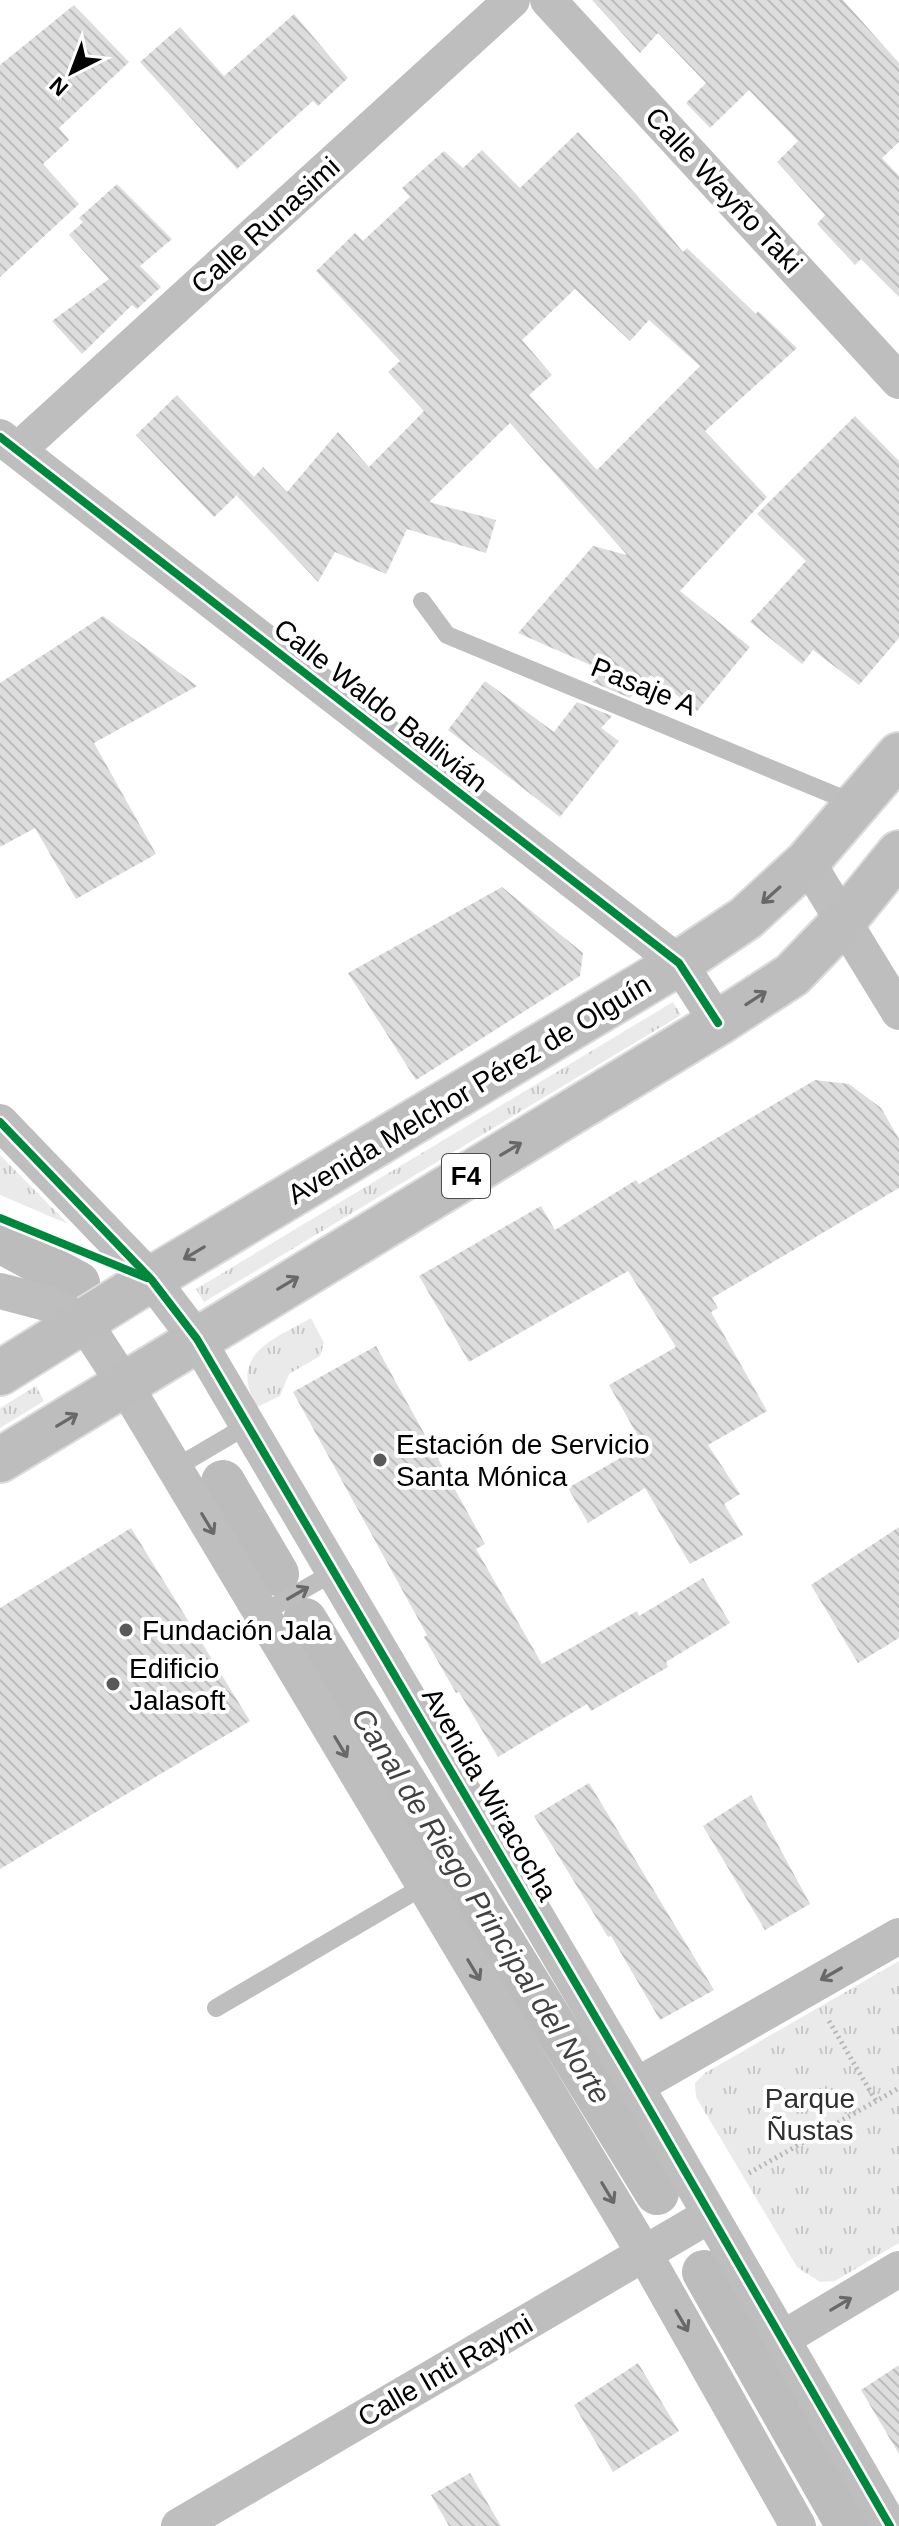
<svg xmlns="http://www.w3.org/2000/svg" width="899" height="2526" viewBox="0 0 899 2526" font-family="Helvetica,sans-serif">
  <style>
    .grass { fill: url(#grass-tufts) }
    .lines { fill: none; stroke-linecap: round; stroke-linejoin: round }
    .canal { stroke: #bcbcbc; stroke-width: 44 }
    .building { fill: url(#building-back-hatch); fill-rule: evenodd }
    .trunk-casing { stroke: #dbdbdb; stroke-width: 48 }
    .path { stroke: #b8b8b8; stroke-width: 5; stroke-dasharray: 2 4; stroke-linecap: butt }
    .service { stroke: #bebebe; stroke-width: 18 }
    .minor { stroke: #bebebe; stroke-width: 36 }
    .trunk { stroke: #bdbdbd; stroke-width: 44 }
    .cycleway-casing { stroke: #fff; stroke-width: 13 }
    .cycleway { stroke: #00873e; stroke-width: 8 }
    .oneway { stroke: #686868 }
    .poi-dot { fill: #595959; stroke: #fff; stroke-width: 3 }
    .labels { text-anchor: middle; stroke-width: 8; stroke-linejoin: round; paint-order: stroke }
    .shield { fill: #fff; stroke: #4c4c4c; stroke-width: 2 }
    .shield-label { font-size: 26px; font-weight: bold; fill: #000 }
    .street-label { font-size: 28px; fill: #000; stroke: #fff }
    .poi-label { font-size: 28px; fill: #000; stroke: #fff; text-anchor: start }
    .park-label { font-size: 28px; fill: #303030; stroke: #fff }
    .water-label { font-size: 30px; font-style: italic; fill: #414141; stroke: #fff }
  </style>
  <defs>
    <pattern id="grass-tufts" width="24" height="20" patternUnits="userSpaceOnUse" patternTransform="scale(2)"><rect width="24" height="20" fill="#eaeaea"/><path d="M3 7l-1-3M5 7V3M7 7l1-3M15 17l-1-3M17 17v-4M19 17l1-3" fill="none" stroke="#c7c7c7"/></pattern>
    <pattern id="building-back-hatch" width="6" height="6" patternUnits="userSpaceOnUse" patternTransform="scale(2)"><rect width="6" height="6" fill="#ddd"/><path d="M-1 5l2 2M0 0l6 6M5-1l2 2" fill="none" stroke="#bcbcbc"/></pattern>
  </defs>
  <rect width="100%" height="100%" fill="#fff"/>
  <g class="grass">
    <path d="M 673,1002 L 681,1015 L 204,1302 L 196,1289 Z"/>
    <path d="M 0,1155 L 68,1224 L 0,1195 Z"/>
    <path d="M 311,1318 L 324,1343 L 320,1356 L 289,1374 L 280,1396 L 257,1407 C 227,1354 273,1340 311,1318 Z"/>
    <path d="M 36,1386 L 44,1401 L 0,1428 L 0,1408 Z"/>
    <path d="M 899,1961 L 899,2243 L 835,2281 L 820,2282 L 797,2267 L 696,2097 L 695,2083 L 705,2073 Z"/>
  </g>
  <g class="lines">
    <g class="canal">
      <path d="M 0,1241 L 78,1283"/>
      <path d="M 223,1482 L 277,1574"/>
      <path d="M 305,1620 L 657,2193"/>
      <path d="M 704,2272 L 848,2526"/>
    </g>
  </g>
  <g class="building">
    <path d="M 592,0 L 843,0 L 899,63 L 899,142 L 882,158 L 899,176 L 899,297 L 861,259 L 855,265 L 817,224 L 825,215 L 777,162 L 798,141 L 749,90 L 710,128 L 686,103 L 706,83 L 658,33 L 640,53 Z"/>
    <path d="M 74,5 L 129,62 L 59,128 L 69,140 L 43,164 L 79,204 L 0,277 L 0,65 Z"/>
    <path d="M 294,14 L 348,78 L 318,106 L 313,101 L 237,169 L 140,62 L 180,27 L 224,76 Z"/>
    <path d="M 578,132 L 636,194 L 683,252 L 687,248 L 756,314 L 758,311 L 797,348 L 705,431 L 767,497 L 680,591 L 750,647 L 697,711 L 651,675 L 630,698 L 592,682 L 602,670 L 518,633 L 593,546 L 627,555 L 510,423 L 429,502 L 496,520 L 486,553 L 407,529 L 386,574 L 335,552 L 318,582 L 237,496 L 240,492 L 214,517 L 136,435 L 177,395 L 254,477 L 263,467 L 287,492 L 338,432 L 369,467 L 424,411 L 388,372 L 400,361 L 316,271 L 355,233 L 363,241 L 410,197 L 402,188 L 444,151 L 463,168 L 482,150 L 520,188 ZM 575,289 L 630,341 L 649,320 L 700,366 L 597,470 L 529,395 L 552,375 L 522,340 Z"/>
    <path d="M 117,184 L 172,239 L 140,266 L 161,287 L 137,309 L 132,305 L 82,354 L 52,321 L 109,279 L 69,235 L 83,222 L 79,218 Z"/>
    <path d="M 855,416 L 899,461 L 899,638 L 859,685 L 813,650 L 802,664 L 750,622 L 806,561 L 757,514 Z"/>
    <path d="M 103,616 L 197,686 L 94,743 L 156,854 L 76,899 L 35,828 L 0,847 L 0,683 Z"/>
    <path d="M 485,681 L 554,732 L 577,702 L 612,716 L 601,728 L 619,741 L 560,817 L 448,730 Z"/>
    <path d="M 502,887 L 583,953 L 580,976 L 416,1080 L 348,973 Z"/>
    <path d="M 815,1080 L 849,1084 L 881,1108 L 899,1139 L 899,1188 L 712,1298 L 718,1308 L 711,1312 L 767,1411 L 708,1445 L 740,1494 L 724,1504 L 743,1535 L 690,1564 L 645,1488 L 588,1523 L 568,1488 L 643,1445 L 609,1385 L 676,1347 L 628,1271 L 469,1362 L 419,1276 L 541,1206 L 555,1230 L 636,1180 L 639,1184 Z"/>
    <path d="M 376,1346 L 485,1544 L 476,1549 L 542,1664 L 637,1611 L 639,1616 L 703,1578 L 730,1623 L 666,1662 L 668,1667 L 591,1711 L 587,1704 L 498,1757 L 459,1692 L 456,1693 L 424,1637 L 427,1635 L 293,1392 Z"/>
    <path d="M 899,1527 L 899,1638 L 858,1663 L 811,1585 Z"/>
    <path d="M 131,1528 L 250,1721 L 0,1869 L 0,1608 Z"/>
    <path d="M 589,1783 L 714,1990 L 660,2020 L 611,1936 L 608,1937 L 534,1816 Z"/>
    <path d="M 751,1795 L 810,1904 L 765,1930 L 703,1826 Z"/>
    <path d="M 638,2363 L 679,2431 L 613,2472 L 574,2405 Z"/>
    <path d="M 899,2365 L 899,2454 L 861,2390 Z"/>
    <path d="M 470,2473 L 501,2526 L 449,2526 L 431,2495 Z"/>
  </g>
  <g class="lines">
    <g class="trunk-casing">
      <g id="trunk">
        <path d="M 0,1373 L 151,1279 L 679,963 L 746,918 L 807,862 L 899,755"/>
        <path d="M 0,1460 L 718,1023 L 792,975 L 843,922 L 899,853"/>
      </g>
    </g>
    <g class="path">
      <path d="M 829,2021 L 876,2101"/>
      <path d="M 749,2173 L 899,2088"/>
    </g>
    <g class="service">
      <path d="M 422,601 L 447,635 L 856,804"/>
      <path d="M 175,1468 L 248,1425"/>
      <path d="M 261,1614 L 334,1572"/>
      <path d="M 216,2008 L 424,1886"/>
    </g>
    <g class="minor">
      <path d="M 548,0 L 899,381"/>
      <path d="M 0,437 L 679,963 L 718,1023"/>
      <path d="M 18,450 L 512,0"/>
      <path d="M 807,862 L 899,1012"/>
      <path d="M 0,1122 L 151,1279 L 197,1339 L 636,2086 L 890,2526"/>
      <path d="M 0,1291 L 50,1304 L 84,1322 L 125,1385 L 644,2253 L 798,2526"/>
      <path d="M 636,2086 L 899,1936"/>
      <path d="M 782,2339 L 899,2269"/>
      <path d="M 179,2526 L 710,2215"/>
    </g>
    <use href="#trunk" class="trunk"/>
    <g class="cycleway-casing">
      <g id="cycleway">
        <path d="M 0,437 L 679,963 L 718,1023"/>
        <path d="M 0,1122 L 151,1279 L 197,1339 L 636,2086 L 890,2526"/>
        <path d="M 0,1218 L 147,1278"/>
      </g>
    </g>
    <use href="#cycleway" class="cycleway"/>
  </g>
  <defs><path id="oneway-shaft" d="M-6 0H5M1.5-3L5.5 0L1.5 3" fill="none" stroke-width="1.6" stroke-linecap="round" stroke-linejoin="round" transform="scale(2)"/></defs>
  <g class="oneway">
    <use href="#oneway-shaft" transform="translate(771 895) rotate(138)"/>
    <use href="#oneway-shaft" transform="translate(756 998) rotate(-33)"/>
    <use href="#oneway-shaft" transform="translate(511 1149) rotate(-31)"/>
    <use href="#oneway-shaft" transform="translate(194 1253) rotate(149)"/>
    <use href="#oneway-shaft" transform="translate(288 1283) rotate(-31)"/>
    <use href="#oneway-shaft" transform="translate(67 1420) rotate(-31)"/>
    <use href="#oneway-shaft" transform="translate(208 1524) rotate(59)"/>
    <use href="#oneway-shaft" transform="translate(298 1593) rotate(-30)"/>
    <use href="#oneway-shaft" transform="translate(341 1747) rotate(59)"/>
    <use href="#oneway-shaft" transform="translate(474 1970) rotate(59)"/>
    <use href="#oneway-shaft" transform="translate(831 1974) rotate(150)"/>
    <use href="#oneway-shaft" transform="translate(608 2193) rotate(59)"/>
    <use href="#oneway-shaft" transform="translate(841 2304) rotate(-31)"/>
    <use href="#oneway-shaft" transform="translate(682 2321) rotate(60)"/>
  </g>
  <g class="poi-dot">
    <circle cx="380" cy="1460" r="8"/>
    <circle cx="126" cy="1630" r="8"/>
    <circle cx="113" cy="1684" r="8"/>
  </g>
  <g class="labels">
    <rect class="shield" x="442" y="1154" width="48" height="44" rx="6"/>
    <g class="shield-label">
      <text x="466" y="1185">F4</text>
    </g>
    <g class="street-label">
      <text transform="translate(724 190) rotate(47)" y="10">Calle Wayño Taki</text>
      <text transform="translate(265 225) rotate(-42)" y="10">Calle Runasimi</text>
      <text transform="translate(644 686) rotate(22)" y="10">Pasaje A</text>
      <text transform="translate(381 705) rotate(38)" y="10">Calle Waldo Ballivián</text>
      <text transform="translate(469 1089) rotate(-31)" y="10">Avenida Melchor Pérez de Olguín</text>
      <text transform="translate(490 1794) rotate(60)" y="10">Avenida Wiracocha</text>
      <text transform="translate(445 2370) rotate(-30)" y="10">Calle Inti Raymi</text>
    </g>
    <g class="poi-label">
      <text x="396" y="1454">Estación de Servicio<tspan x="396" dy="32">Santa Mónica</tspan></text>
      <text x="142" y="1640">Fundación Jala</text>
      <text x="129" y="1678">Edificio<tspan x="129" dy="32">Jalasoft</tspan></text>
    </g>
    <g class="park-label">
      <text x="810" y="2108">Parque<tspan x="810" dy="32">Ñustas</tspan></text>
    </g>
    <g class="water-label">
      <text transform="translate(481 1906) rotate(58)" y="10">Canal de Riego Principal del Norte</text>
    </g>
  </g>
  <g transform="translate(72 72) rotate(222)" stroke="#ffffff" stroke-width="6" paint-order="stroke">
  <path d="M0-6L14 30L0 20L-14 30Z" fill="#000000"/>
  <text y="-12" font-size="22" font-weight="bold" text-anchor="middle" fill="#000000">N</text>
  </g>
</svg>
